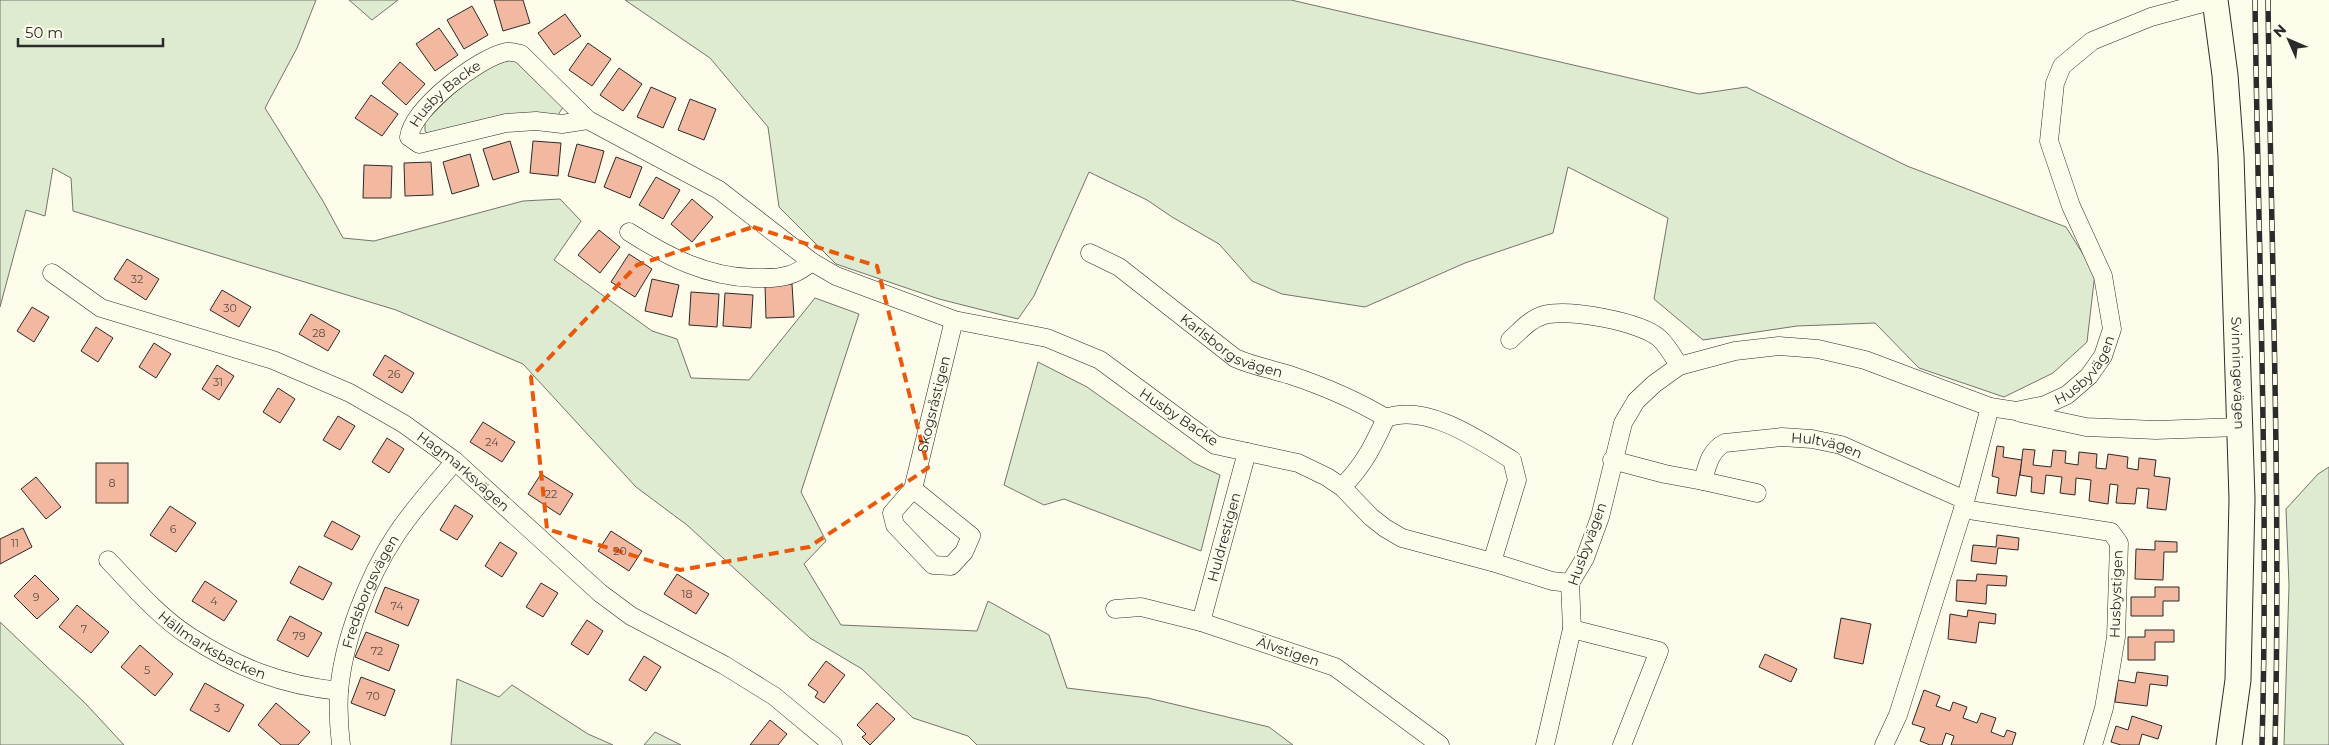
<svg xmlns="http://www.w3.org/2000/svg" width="2329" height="745" viewBox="0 0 2329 745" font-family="Montserrat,sans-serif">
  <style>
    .green { fill: #deebd1; stroke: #74746e }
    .building { fill: #f2b8a0; stroke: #2b2b2b }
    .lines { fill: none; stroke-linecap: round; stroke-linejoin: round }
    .street-casing { stroke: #2b2b2b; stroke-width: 19 }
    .secondary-casing { stroke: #2b2b2b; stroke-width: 27 }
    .street { stroke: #fdfbea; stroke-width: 18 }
    .secondary { stroke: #fdfbea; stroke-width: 25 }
    .rail-casing { stroke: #2b2b2b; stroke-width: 5.5 }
    .rail { stroke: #fdfbea; stroke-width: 4; stroke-dasharray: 11; stroke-linecap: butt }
    .marked { fill: none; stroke: #e8590c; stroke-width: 4; stroke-dasharray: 10 6; stroke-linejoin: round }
    .labels { text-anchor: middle; stroke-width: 4; stroke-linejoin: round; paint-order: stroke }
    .number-label { font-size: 11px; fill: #5d4e48 }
    .street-label { font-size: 14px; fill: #2b2b2b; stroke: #fdfbea }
  </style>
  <rect width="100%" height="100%" fill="#fdfbea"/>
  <g class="green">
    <path d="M 0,0 L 316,0 L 297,48 L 265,108 L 323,201 L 343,238 L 374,241 L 523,201 L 560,199 L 581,221 L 554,260 L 652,331 L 677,339 L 691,378 L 749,380 L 815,298 L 859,314 L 801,492 L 826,541 L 804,564 L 841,625 L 977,631 L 988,601 L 1049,635 L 1067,688 L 1148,698 L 1269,727 L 1293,745 L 977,745 L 968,736 L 913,718 L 862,669 L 810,638 L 687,525 L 636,487 L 523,364 L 396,310 L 73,211 L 71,178 L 53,168 L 45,216 L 26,210 L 0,307 Z"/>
    <path d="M 349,0 L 398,0 L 372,20 Z"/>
    <path d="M 625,0 L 1291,0 L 1699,94 L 1746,87 L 1907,166 L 2066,227 L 2095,273 L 2087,342 L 2053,373 L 2004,397 L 1919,368 L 1875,323 L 1797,326 L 1703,340 L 1654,299 L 1668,218 L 1568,167 L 1553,233 L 1465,263 L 1365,307 L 1282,294 L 1252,281 L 1219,244 L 1172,217 L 1147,200 L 1089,172 L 1034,296 L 1018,319 L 939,299 L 836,264 L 779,207 L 768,127 L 710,58 Z"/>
    <path d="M 511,60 L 517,61 L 563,107 L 558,115 L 428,134 L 425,131 L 425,122 C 449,97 476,69 511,60 Z"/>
    <path d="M 1038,362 L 1087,387 L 1194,463 L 1220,475 L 1201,551 L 1064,499 L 1044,505 L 1004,485 Z"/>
    <path d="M 2329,467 L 2329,745 L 2284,745 L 2289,585 L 2286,509 L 2318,474 Z"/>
    <path d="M 0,622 L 86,704 L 124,745 L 0,745 Z"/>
    <path d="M 457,679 L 499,697 L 512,685 L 588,734 L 613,745 L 451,745 Z"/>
    <path d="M 655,732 L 681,745 L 644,745 Z"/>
  </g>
  <g class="building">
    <path d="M 494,0 L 523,0 L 530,23 L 503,31 Z"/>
    <path d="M 472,6 L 488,35 L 464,49 L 447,20 Z"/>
    <path d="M 565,14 L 581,36 L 554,55 L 538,33 Z"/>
    <path d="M 439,28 L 458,55 L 435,71 L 416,44 Z"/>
    <path d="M 588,43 L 611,59 L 592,86 L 569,70 Z"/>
    <path d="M 400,62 L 425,84 L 406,105 L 382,83 Z"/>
    <path d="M 619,68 L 642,84 L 623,111 L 600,95 Z"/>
    <path d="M 651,87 L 676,98 L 663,128 L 637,117 Z"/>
    <path d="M 371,95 L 398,114 L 382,136 L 355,118 Z"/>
    <path d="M 690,99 L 716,109 L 704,140 L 678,130 Z"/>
    <path d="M 510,141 L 519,172 L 493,180 L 483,149 Z"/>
    <path d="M 533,141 L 561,143 L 558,176 L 530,173 Z"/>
    <path d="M 577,144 L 604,151 L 595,183 L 568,176 Z"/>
    <path d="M 470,154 L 479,186 L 452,194 L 443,162 Z"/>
    <path d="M 616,157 L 642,167 L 630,198 L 604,187 Z"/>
    <path d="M 431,162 L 433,195 L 405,196 L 404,163 Z"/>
    <path d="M 364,165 L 392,166 L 391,198 L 363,198 Z"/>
    <path d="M 656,177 L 680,190 L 663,219 L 639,205 Z"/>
    <path d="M 692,199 L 713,217 L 692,242 L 671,224 Z"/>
    <path d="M 599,230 L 620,247 L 600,273 L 578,255 Z"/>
    <path d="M 629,254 L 652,269 L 635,297 L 611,282 Z"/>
    <path d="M 127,259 L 159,279 L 146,300 L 114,279 Z"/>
    <path d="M 652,279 L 679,285 L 672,317 L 645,311 Z"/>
    <path d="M 792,284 L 794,317 L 766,318 L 765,285 Z"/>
    <path d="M 222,290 L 251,307 L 239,327 L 210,310 Z"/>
    <path d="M 691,292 L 719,294 L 717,327 L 689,325 Z"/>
    <path d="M 725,293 L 753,295 L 751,328 L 723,326 Z"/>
    <path d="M 32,307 L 49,317 L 34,342 L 17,331 Z"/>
    <path d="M 311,314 L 340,331 L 328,351 L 299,334 Z"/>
    <path d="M 96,327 L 113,338 L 98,362 L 81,351 Z"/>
    <path d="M 154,343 L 171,354 L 156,378 L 139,367 Z"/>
    <path d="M 385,355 L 414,373 L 402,393 L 373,375 Z"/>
    <path d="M 217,365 L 234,376 L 219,400 L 202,389 Z"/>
    <path d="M 278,388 L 295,399 L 280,423 L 263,412 Z"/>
    <path d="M 338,416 L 355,426 L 340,450 L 323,440 Z"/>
    <path d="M 483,422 L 515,442 L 502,462 L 470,442 Z"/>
    <path d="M 387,438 L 404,449 L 389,473 L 372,462 Z"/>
    <path d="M 1997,446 L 2004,447 L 2003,457 L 2022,460 L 2016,496 L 1997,493 L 1999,478 L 1992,476 Z"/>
    <path d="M 2023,449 L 2035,450 L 2033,465 L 2051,467 L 2053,450 L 2066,451 L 2065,463 L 2078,465 L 2079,452 L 2097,454 L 2096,468 L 2106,469 L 2108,454 L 2128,457 L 2127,468 L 2138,470 L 2139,458 L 2156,460 L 2154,476 L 2170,478 L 2166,510 L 2147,508 L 2149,489 L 2137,488 L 2135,504 L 2116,503 L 2118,485 L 2110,484 L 2108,504 L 2089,501 L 2091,480 L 2076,478 L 2075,495 L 2060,493 L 2062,477 L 2046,475 L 2044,494 L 2031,492 L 2032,477 L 2020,475 Z"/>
    <rect x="96" y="463" width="32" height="40"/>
    <path d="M 541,474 L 573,494 L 560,515 L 528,494 Z"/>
    <path d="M 36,477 L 61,507 L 46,519 L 21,489 Z"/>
    <path d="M 455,505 L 473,516 L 457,540 L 440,530 Z"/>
    <path d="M 170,506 L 196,523 L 176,552 L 150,535 Z"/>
    <path d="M 332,521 L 360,536 L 352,550 L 324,536 Z"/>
    <path d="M 23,528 L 32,547 L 0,564 L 0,539 Z"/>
    <path d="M 611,531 L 642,551 L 629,571 L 598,551 Z"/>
    <path d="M 1997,535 L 2019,538 L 2018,550 L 1998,548 L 1996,564 L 1971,561 L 1973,545 L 1996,547 Z"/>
    <path d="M 2155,541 L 2177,542 L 2177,552 L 2164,552 L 2163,580 L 2135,579 L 2136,549 L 2155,550 Z"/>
    <path d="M 500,542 L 517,553 L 502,577 L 485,566 Z"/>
    <path d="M 299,566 L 332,583 L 323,600 L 290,583 Z"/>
    <path d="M 677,574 L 709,594 L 696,614 L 664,594 Z"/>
    <path d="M 1977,574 L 2007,576 L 2006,586 L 1987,585 L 1986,604 L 1956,601 L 1957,580 L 1976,581 Z"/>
    <path d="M 35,575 L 59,599 L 37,619 L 14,596 Z"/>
    <path d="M 205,581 L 237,601 L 224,621 L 192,601 Z"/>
    <path d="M 541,583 L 558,593 L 543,617 L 526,607 Z"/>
    <path d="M 385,587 L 419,600 L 408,626 L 375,612 Z"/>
    <path d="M 2155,587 L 2179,587 L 2179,601 L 2163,601 L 2163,616 L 2131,616 L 2131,597 L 2155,597 Z"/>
    <path d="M 77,605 L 109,632 L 91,653 L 59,627 Z"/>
    <path d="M 1968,610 L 1996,614 L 1995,624 L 1979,622 L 1976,643 L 1948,639 L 1950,614 L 1967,617 Z"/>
    <path d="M 290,616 L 322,633 L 308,657 L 277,640 Z"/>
    <path d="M 1841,618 L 1871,624 L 1863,664 L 1834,658 Z"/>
    <path d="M 587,620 L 603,631 L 588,655 L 571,644 Z"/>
    <path d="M 2145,630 L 2174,630 L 2174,642 L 2155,642 L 2155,660 L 2128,660 L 2128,637 L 2145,637 Z"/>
    <path d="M 366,632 L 399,645 L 389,671 L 355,657 Z"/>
    <path d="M 140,645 L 173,674 L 155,696 L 121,667 Z"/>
    <path d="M 1765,654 L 1797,669 L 1791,682 L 1759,667 Z"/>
    <path d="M 644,656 L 661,667 L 646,691 L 629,680 Z"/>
    <path d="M 826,661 L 845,675 L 824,703 L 815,697 L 818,692 L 808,685 Z"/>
    <path d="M 2137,672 L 2168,676 L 2167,686 L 2150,684 L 2147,706 L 2115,702 L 2118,680 L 2135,683 Z"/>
    <path d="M 361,677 L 395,690 L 385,716 L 351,703 Z"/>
    <path d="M 205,683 L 244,705 L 229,732 L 190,710 Z"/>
    <path d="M 1924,690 L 1940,696 L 1936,706 L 1950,711 L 1953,702 L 1967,707 L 1963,718 L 1977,723 L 1981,713 L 1996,718 L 1991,732 L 2004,737 L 2007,730 L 2016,733 L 2012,745 L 1951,745 L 1954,736 L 1946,733 L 1942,745 L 1930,745 L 1920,741 L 1925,728 L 1912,724 Z"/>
    <path d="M 276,703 L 310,732 L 298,745 L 281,745 L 258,725 Z"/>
    <path d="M 877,703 L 895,719 L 870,745 L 862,737 L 866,734 L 857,725 Z"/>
    <path d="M 2132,716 L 2162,726 L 2158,739 L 2142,734 L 2139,745 L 2121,745 L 2111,742 L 2116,726 L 2128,730 Z"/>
    <path d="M 770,720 L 787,734 L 778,745 L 750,745 Z"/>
  </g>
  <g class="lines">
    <g class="street-casing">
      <g id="street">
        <path id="s1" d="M 588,120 L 562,124 L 536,121 L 506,123 L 419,144 L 409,137 C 413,108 478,58 506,52 C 511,51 516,53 521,54 L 588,120 L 719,190 L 812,262 L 836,276 L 954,320 L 1047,338 L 1100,360 L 1215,445 L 1298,463 L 1327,477 L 1342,487 L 1371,517 L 1385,528 L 1402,538 L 1492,562 L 1552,581 L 1570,583"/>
        <path d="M 629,232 C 668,257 707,277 754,278 C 766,278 778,279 789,275 C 798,273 805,267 812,262"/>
        <path id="s2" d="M 1090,253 L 1119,267 L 1235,358 C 1253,366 1271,369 1290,375 C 1323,386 1356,400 1386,418"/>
        <path id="s3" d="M 52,273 L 101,308 L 273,360 L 350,393 L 404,424 L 455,461 L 600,593 L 631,616 L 724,665 L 774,696 L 833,745"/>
        <path d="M 1510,340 C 1520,331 1530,319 1544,315 C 1568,308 1641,322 1659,338 C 1668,346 1673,356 1679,366"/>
        <path d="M 2021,413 L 2086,427 L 2156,430 L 2239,427"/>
        <path id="s4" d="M 1612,460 L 1665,474 L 1703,481 C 1707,466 1710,450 1725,443 L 1782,437 L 1812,439 L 1841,445 L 1965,500"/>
        <path d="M 1703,481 L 1757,493"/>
        <path d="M 1342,487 C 1364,465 1373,446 1386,418 C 1426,403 1478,439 1512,460 L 1517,480 L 1492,562"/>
        <path id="s5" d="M 913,489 L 971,536 L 964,552 L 951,566 L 933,565 L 895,525 L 892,513 L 913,489 L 954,320"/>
        <path d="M 1963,509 L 2111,532 L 2119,543 L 2116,637 L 2104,708 L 2093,745"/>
        <path id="s6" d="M 108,560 C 133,586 158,616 189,636 C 238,668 282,685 339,691"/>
        <path id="s7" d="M 1115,609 L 1141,607 L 1201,622 L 1335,667 L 1440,745"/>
        <path id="s8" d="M 1201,622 L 1247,452"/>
        <path d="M 1572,629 L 1659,651 L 1622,745"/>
        <path id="s9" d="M 341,745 C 339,728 338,709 339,692 C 343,641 368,577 396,535 C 413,509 435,485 455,461"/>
        <path id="s10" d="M 1545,745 L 1572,629 L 1570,583 L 1585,558 L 1600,517 L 1623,423 L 1636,401 L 1654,384 L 1679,366 L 1735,351 L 1779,346 L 1818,349 L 1865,360 L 1990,407 L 2016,411 L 2045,405 L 2067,395 L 2089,376 L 2103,356 L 2112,329 L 2103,276 L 2071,206 L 2049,141 L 2055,83 L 2062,66 L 2092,41 L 2151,17 L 2214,0"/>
        <path d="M 1884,745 L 1898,715 L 1963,509 L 1990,407"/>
      </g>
    </g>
    <g class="secondary-casing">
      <g id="secondary">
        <path id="s11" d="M 2215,0 L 2225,75 L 2231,156 L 2242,499 L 2238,680 L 2229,745"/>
      </g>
    </g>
    <use href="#street" class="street"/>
    <use href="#secondary" class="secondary"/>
    <g class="rail-casing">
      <g id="rail">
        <path d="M 2255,0 C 2258,248 2269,497 2262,745"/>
        <path d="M 2268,0 C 2271,248 2281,497 2275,745"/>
      </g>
    </g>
    <use href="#rail" class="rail"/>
  </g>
  <path class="marked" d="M 753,227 L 877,266 L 928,468 L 809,547 L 680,570 L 547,529 L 531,377 L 637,265 Z"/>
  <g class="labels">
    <g class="number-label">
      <text x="137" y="283">32</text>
      <text x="230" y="312">30</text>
      <text x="319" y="337">28</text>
      <text x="394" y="378">26</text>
      <text x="218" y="386">31</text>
      <text x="492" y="446">24</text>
      <text x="112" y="487">8</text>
      <text x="551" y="498">22</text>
      <text x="173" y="533">6</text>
      <text x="15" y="547">11</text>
      <text x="620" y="555">20</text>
      <text x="687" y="598">18</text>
      <text x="36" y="601">9</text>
      <text x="214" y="605">4</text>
      <text x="397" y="610">74</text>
      <text x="84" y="633">7</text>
      <text x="299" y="640">79</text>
      <text x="377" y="655">72</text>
      <text x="147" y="674">5</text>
      <text x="373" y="700">70</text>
      <text x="217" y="712">3</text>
    </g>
    <g class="street-label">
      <text dy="5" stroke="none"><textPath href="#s1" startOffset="242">Husby Backe</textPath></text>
      <text dy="5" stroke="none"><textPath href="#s2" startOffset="171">Karlsborgsvägen</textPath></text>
      <text dy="5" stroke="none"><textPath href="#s10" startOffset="850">Husbyvägen</textPath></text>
      <text dy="5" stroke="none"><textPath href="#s11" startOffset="374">Svinningevägen</textPath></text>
      <text dy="5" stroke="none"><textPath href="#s5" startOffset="316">Skogsråstigen</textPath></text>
      <text transform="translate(1179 417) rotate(34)" y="5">Husby Backe</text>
      <text dy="5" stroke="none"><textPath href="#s4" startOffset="242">Hultvägen</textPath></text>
      <text dy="5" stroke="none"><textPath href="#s3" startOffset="462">Hagmarksvägen</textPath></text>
      <text dy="5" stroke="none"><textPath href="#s8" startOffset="88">Huldrestigen</textPath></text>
      <text transform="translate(1587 544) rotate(-70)" y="5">Husbyvägen</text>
      <text dy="5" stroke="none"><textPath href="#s9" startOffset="159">Fredsborgsvägen</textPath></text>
      <text transform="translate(2116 594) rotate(-88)" y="5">Husbystigen</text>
      <text dy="5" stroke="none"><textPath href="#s6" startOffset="136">Hällmarksbacken</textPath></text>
      <text dy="5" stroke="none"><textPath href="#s7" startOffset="180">Älvstigen</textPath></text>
    </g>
  </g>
  <g transform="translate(2289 40) rotate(315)" stroke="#fdfbea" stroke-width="4" paint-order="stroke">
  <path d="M0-4L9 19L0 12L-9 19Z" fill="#2b2b2b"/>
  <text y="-8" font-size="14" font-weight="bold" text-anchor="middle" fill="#2b2b2b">N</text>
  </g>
  <path d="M18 38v8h145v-8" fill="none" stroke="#2b2b2b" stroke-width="2.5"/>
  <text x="25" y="38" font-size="15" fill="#2b2b2b" stroke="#fdfbea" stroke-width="4" paint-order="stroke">50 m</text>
</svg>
